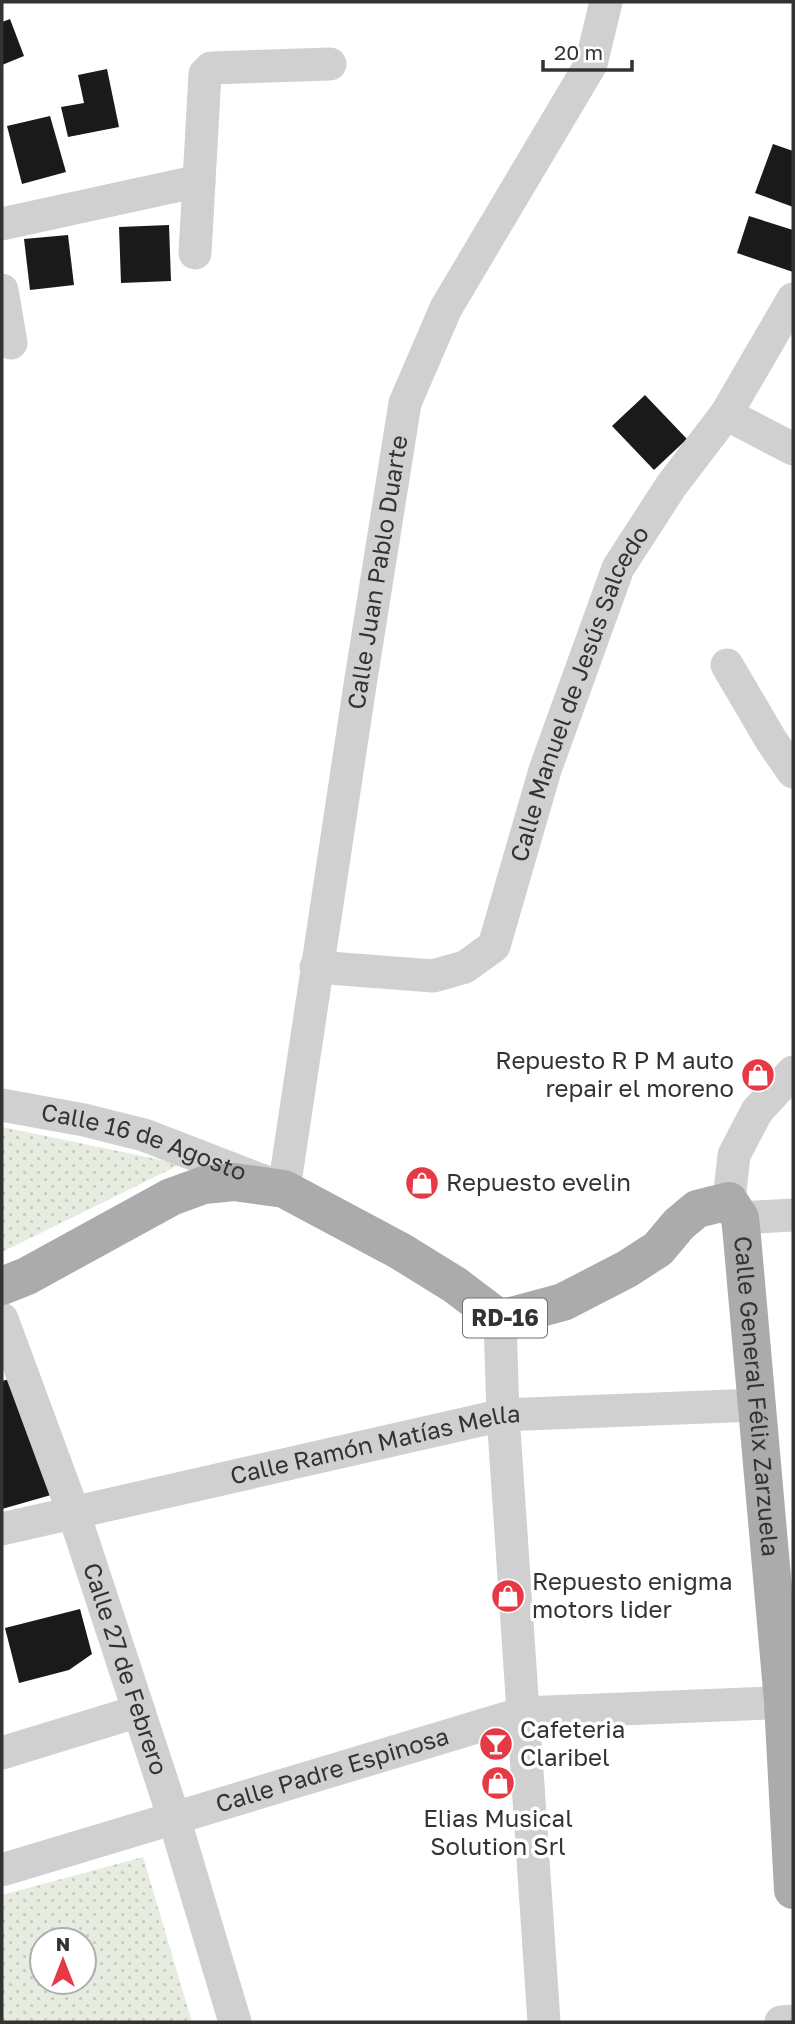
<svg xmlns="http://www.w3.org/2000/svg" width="795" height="2024" viewBox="0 0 795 2024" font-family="'Golos Text',sans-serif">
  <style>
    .park { fill: url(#park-dots); fill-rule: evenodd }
    .building { fill: #1a1a1a }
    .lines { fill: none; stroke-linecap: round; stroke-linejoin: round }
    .minor { stroke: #d0d0d0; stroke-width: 33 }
    .major { stroke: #ababab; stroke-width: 38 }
    .labels { text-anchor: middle; stroke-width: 7; stroke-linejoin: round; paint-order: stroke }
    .shield { fill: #fff; stroke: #707070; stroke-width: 2 }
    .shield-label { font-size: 23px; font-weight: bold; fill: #333 }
    .street-label { font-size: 24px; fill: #333; stroke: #fff }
    .poi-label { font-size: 24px; fill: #333; stroke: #fff; text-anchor: start }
  </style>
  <defs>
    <pattern id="park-dots" width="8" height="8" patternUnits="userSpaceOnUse" patternTransform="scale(1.75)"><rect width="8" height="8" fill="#e6ecdf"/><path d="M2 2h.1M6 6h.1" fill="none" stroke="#c6cbc0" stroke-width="1.8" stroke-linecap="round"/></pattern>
  </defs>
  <rect width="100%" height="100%" fill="#fff"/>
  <g class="park">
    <path d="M 2,1127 L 181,1164 L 2,1252 Z"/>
    <path d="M 143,1857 L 192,2022 L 2,2022 L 2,1895 ZM 42,1940 L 84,1940 L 84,1982 L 42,1982 Z"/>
  </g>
  <g class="building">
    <path d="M 10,19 L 24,56 L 2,65 L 2,22 Z"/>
    <path d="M 107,69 L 119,127 L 68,137 L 61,107 L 84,103 L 78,75 Z"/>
    <path d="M 50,116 L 66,172 L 22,184 L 7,126 Z"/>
    <path d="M 773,144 L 793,151 L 793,207 L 755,193 Z"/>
    <path d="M 749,216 L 793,230 L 793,272 L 737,253 Z"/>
    <path d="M 169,225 L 171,281 L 121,283 L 119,227 Z"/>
    <path d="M 68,235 L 74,285 L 30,290 L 24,239 Z"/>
    <path d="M 645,395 L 687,439 L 654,470 L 612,426 Z"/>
    <path d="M 17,1377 L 51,1495 L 2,1509 L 2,1381 Z"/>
    <path d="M 80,1609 L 92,1654 L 69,1670 L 19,1683 L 5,1628 Z"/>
  </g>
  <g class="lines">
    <g class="minor">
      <path d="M 2,224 L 199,181"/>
      <path d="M 195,253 L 205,74 L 211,68 L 330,64"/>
      <path d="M 2,290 L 11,343"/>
      <path d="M 726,414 L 793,449"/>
      <path d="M 727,665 L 771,740 L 793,772"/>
      <path id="s1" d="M 316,967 L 433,976 L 465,967 L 494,946 L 545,770 L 618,568 L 671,486 L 726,414 L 793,299"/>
      <path id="s2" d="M 2,1105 L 84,1120 L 144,1135 L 284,1189 L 360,685 L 405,403 L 446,308 L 591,64 L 606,2"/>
      <path d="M 729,1201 L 734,1155 L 757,1111 L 793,1072"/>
      <path d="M 740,1218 L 793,1215"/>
      <path id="s3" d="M 2,1319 L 74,1514 L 174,1818 L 235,2022"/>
      <path d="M 500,1319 L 503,1415 L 544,2022"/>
      <path id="s4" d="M 2,1529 L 503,1415 L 757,1405"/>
      <path d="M 2,1753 L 139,1711"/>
      <path id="s5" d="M 2,1870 L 523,1713 L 793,1702"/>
      <path d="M 781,2022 L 793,2021"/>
    </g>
    <path class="major" id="s6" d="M 2,1286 L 27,1276 L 171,1197 L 204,1185 L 234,1182 L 284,1189 L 400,1251 L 455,1285 L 500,1319 L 563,1302 L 627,1269 L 658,1249 L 679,1224 L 697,1209 L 729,1201 L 740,1218 L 742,1237 L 783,1702 L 793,1890"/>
  </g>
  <defs>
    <g id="shop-disc" transform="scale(1.75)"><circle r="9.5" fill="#e63946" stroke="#fff"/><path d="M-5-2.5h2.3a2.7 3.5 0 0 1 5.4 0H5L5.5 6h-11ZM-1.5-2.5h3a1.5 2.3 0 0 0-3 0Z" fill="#fff"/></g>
    <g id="bar-disc" transform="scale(1.75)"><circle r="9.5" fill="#e63946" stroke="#fff"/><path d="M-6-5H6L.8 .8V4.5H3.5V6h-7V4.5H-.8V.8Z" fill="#fff"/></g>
  </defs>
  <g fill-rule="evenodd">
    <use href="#shop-disc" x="758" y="1075"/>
    <use href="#shop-disc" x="422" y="1183"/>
    <use href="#shop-disc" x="508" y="1596"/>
    <use href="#bar-disc" x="496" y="1744"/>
    <use href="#shop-disc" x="498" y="1783"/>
  </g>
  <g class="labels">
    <rect class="shield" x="463" y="1298.5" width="84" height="39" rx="5"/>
    <g class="shield-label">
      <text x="505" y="1326">RD-16</text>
    </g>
    <g class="street-label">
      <text dy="8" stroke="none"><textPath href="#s2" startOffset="919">Calle Juan Pablo Duarte</textPath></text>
      <text dy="8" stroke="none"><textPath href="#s1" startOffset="453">Calle Manuel de Jesús Salcedo</textPath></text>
      <text dy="8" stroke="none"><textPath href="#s2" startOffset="147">Calle 16 de Agosto</textPath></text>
      <text dy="8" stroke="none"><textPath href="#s6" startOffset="1022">Calle General Félix Zarzuela</textPath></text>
      <text dy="8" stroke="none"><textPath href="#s4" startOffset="383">Calle Ramón Matías Mella</textPath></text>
      <text dy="8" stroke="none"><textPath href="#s3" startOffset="371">Calle 27 de Febrero</textPath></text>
      <text dy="8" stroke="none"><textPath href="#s5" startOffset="345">Calle Padre Espinosa</textPath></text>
    </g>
    <g class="poi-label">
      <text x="734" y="1069" text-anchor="end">Repuesto R P M auto<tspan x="734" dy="28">repair el moreno</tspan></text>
      <text x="446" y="1191">Repuesto evelin</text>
      <text x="532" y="1590">Repuesto enigma<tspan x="532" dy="28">motors lider</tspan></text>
      <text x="520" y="1738">Cafeteria<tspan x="520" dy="28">Claribel</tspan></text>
      <text x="498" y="1827" text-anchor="middle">Elias Musical<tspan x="498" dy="28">Solution Srl</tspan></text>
    </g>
  </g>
  <rect width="795" height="2024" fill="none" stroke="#333333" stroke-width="7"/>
  <g transform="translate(63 1961)"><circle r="33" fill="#ffffff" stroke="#adadad" stroke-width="2"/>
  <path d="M0-5L12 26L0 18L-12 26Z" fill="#e63946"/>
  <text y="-10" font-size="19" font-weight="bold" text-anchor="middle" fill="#333333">N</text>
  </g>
  <path d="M543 60v10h89v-10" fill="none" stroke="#333333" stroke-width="3.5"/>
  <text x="554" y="60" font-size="21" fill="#333333" stroke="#ffffff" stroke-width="5" paint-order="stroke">20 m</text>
</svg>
